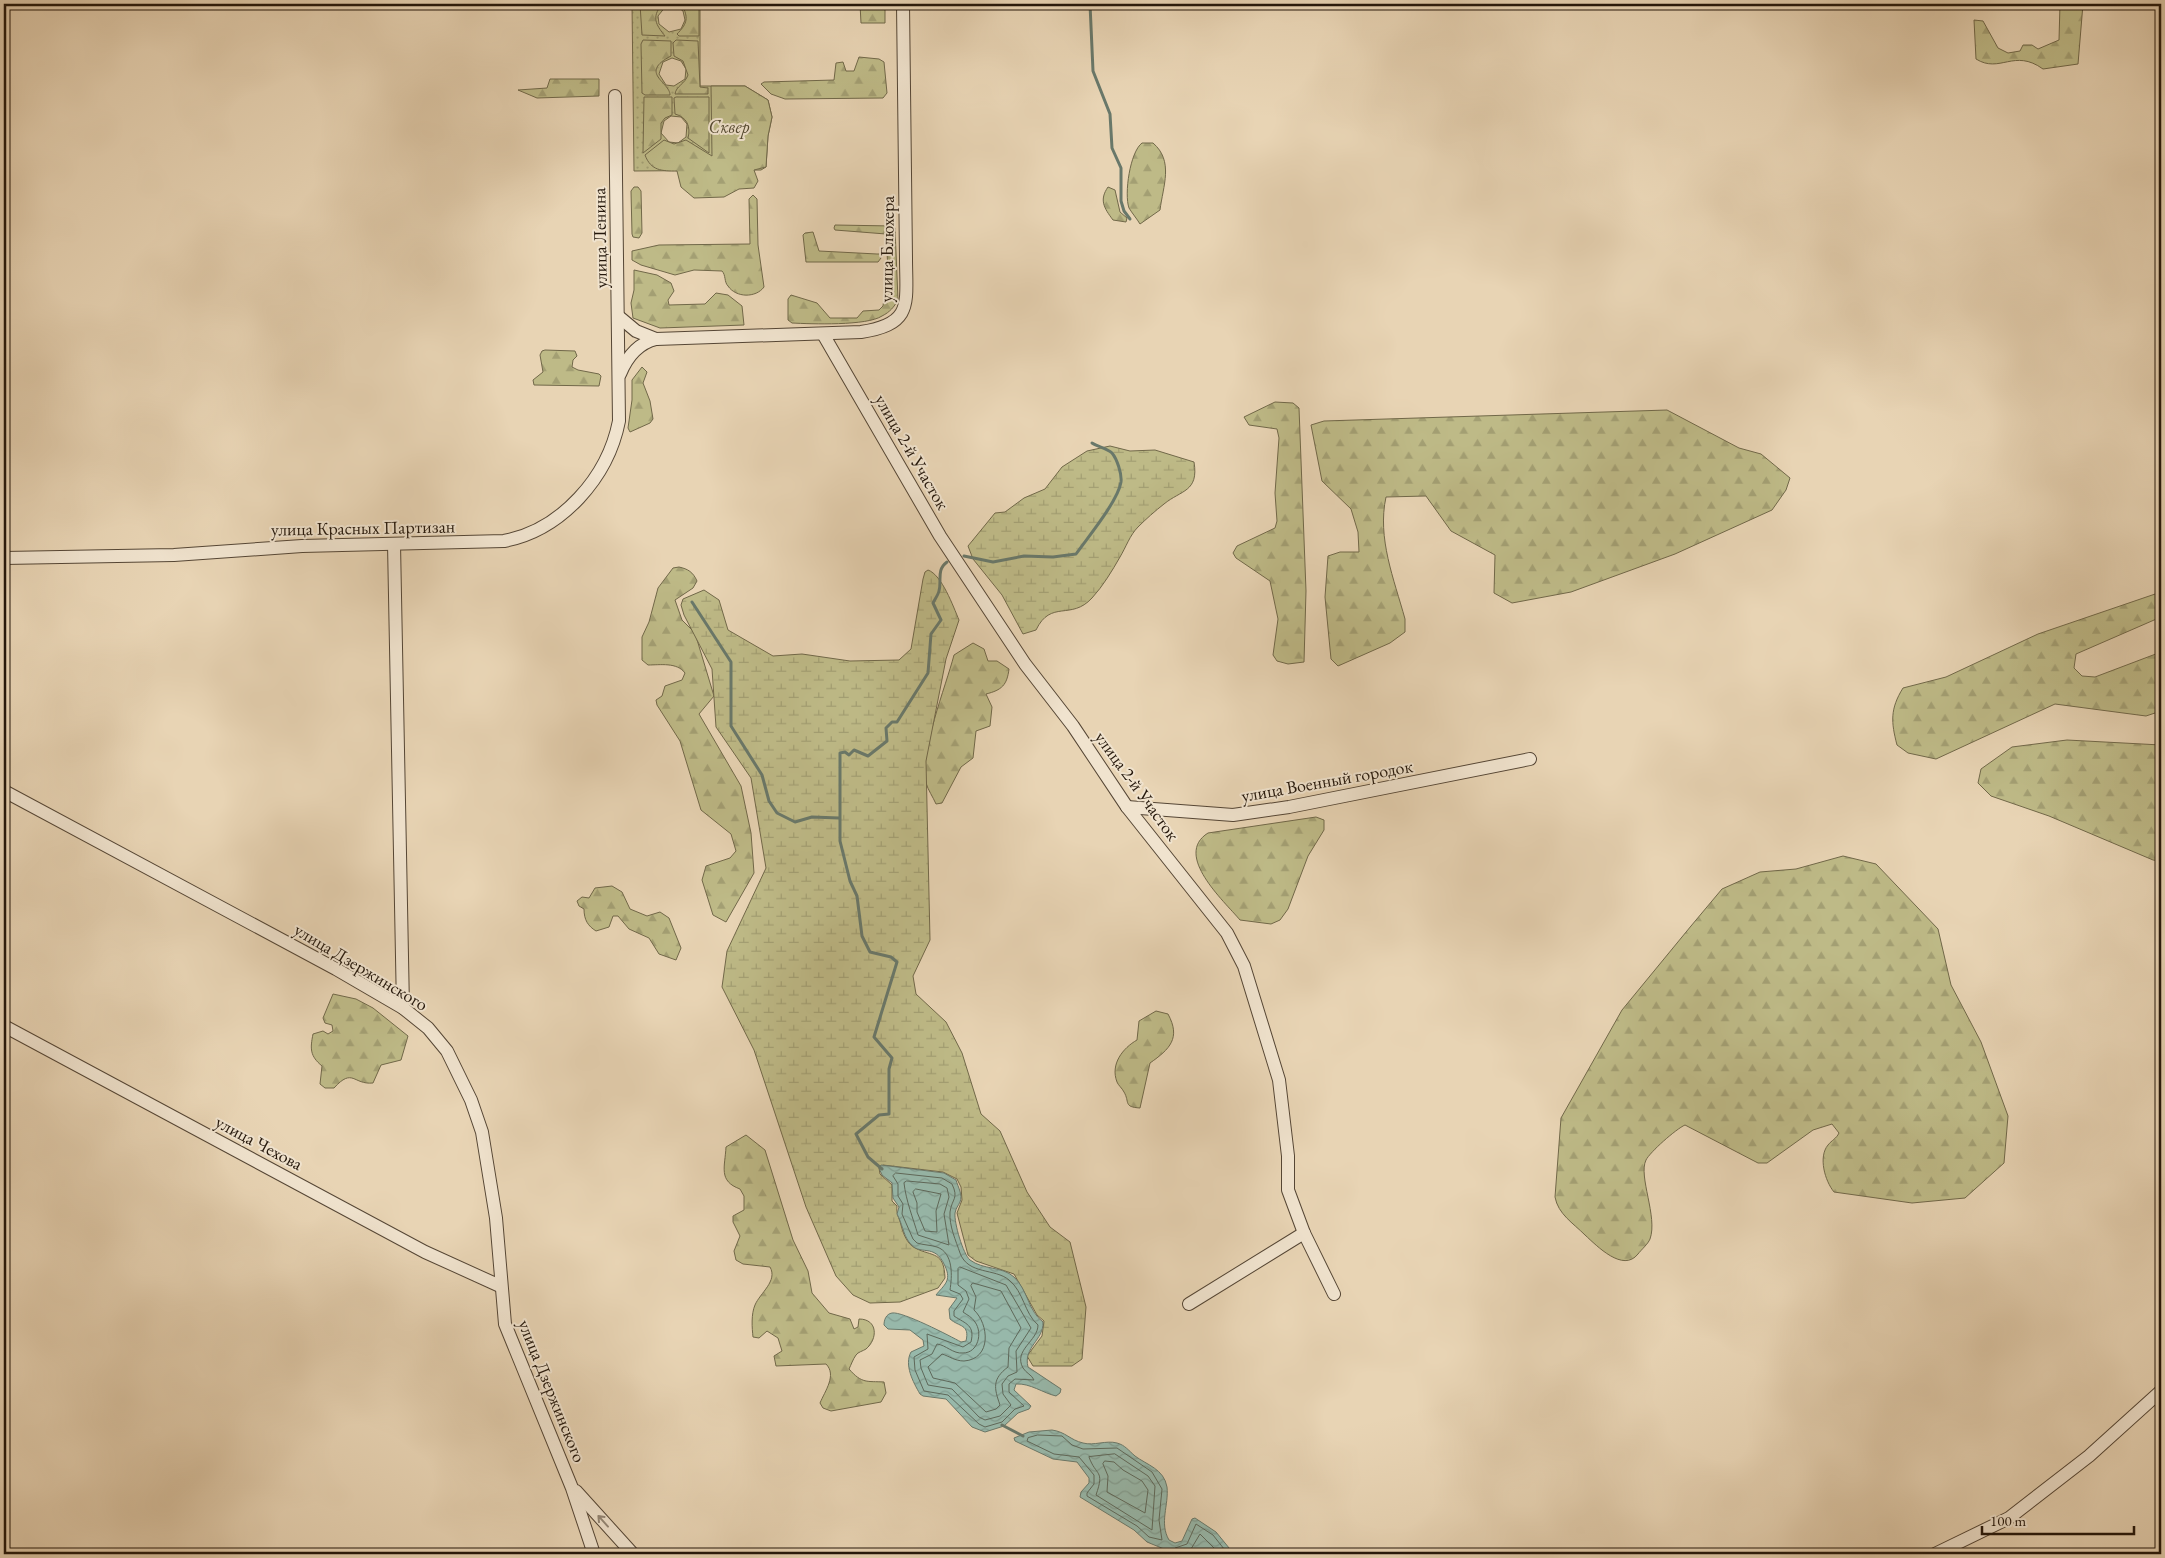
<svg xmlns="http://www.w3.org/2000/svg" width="2165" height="1558" viewBox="0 0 2165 1558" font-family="'EB Garamond',serif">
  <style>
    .grass { fill: url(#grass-dots); stroke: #716849; fill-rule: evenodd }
    .forest { fill: url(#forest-firs); stroke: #716849 }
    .wetland { fill: url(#wetland-marsh); stroke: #716849 }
    .water { fill: url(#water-waves); stroke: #69786a }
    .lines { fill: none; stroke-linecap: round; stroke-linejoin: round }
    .shore { stroke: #5e685a; stroke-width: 1 }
    .stream { stroke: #69786a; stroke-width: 3 }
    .minor-casing { stroke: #554635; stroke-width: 14 }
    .minor { stroke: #f0e3ce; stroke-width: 12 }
    .oneway { stroke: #948776 }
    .labels { text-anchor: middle; stroke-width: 4; stroke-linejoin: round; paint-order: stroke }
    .park-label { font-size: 18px; font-style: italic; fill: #524830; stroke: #f0e3ce }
    .street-label { font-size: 18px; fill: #24170b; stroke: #f0e3ce }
  </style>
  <defs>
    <pattern id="grass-dots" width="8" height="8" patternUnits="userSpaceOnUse" patternTransform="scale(1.25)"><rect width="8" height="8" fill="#beba87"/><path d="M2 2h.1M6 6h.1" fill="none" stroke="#a39f73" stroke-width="1.8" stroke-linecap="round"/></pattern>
    <pattern id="forest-firs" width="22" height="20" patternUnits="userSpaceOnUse" patternTransform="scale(1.25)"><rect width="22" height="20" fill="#beba87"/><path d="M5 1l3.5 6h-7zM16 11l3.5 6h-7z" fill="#a39f73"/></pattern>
    <pattern id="wetland-marsh" width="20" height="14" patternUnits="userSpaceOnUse" patternTransform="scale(1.25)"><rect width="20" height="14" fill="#beba87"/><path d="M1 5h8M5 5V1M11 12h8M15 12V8" fill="none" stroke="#a39f73"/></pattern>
    <pattern id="water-waves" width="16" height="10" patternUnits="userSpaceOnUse" patternTransform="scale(1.25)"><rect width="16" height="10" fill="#97b8aa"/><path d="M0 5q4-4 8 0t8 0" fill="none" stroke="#829d91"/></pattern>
  </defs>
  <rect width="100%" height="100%" fill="#e8d4b4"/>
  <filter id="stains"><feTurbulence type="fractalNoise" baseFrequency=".004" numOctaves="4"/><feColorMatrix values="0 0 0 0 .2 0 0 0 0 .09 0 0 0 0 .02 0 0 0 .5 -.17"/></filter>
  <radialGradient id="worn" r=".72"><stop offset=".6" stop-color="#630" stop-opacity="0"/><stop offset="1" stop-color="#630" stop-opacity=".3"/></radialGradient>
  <path class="grass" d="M 632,4 L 700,4 L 700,86 L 745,86 L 768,100 L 772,117 L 768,136 L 766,167 L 761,170 L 634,171 ZM 675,5 L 683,11 L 685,20 L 681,29 L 669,32 L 659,24 L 658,16 L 666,6 ZM 672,58 L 681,61 L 686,69 L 685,79 L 674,86 L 666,85 L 659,74 L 663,62 ZM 671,116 L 681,117 L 687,124 L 686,137 L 678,143 L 669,142 L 661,133 L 664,121 Z"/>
  <g class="forest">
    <path d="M 640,4 L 657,4 L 660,7 C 651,19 658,27 665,36 L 642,35 Z"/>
    <path d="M 684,4 L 699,4 L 699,36 L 679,36 L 677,34 C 686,25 689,19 683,7 Z"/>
    <path d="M 860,4 L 885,4 L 885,23 L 861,23 Z"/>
    <path d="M 2060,4 L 2083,4 L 2078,64 L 2043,69 C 2014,48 2000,74 1976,59 L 1974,20 L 1983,21 L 1998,48 L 2008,53 L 2020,51 L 2023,45 L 2032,45 L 2038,49 L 2059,40 Z"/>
    <path d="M 643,40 L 671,41 L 671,56 C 638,73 670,82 670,95 L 645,95 L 642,93 L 641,44 Z"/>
    <path d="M 676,40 L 698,41 L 700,87 L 708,88 L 708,94 L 675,94 C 676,86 685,84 688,75 L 683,61 L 674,56 L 673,43 Z"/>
    <path d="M 859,57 L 879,59 L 884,62 L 887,93 L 883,98 L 785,99 L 771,94 L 761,84 L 764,82 L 834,80 L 836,63 L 843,62 L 846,71 L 854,71 Z"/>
    <path d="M 550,79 L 599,79 L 599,96 L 537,98 L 518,90 L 547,88 Z"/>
    <path d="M 711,86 L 745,86 L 768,100 L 772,117 L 768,136 L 766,167 L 754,170 L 758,181 L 754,188 L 739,189 L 724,197 L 694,198 L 681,187 L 677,171 C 662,171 651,171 645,155 L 664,140 L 674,144 L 686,140 L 712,156 Z"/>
    <path d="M 644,97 L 672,97 L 672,115 L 665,118 L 661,123 L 661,139 L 643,153 Z"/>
    <path d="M 676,97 L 709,97 L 709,153 L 688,138 C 691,127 687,117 675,114 L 674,98 Z"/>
    <path d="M 1142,143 L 1153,143 C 1174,161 1163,186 1160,210 L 1140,224 C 1137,219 1132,213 1129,208 C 1124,194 1130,152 1142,143 Z"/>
    <path d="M 634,187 L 638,187 L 641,191 L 642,233 L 639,238 L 633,237 L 632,234 L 631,191 Z"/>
    <path d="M 1108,187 L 1115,190 L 1120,212 L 1127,218 L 1126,222 L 1113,220 C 1104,208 1099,200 1108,187 Z"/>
    <path d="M 753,195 L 757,199 L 758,245 L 764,287 C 756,298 736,298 728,286 C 724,282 726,275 722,271 L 694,270 L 675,275 L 641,265 L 632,260 L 632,251 L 659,245 L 750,244 L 749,199 Z"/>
    <path d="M 835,225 L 893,226 L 895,228 L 898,300 C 894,307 890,312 882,316 C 867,326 811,324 792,323 L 788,320 L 788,299 L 791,295 L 817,303 L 830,318 L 857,318 L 863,311 L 879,310 L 883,306 L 888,270 L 886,234 L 835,230 L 834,228 Z"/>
    <path d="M 813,232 L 819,251 L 877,254 L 880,254 L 881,258 L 878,262 L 806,262 L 803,235 L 805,233 Z"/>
    <path d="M 634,270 L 657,275 L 671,283 L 674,291 L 668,300 L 669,305 L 705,304 L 716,293 L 728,295 L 742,306 L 744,325 L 660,328 L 633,318 L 631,303 L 634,290 Z"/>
    <path d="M 545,350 L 575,351 L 577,356 L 573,360 L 572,367 L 578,370 L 599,374 L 601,376 L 599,386 L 534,385 L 533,380 L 543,372 L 540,355 L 542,351 Z"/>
    <path d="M 642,367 L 647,372 L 643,383 L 650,401 L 653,419 L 650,423 L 630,432 L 628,428 L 632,400 L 632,380 Z"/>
    <path d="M 1275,402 L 1293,403 L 1299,408 L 1306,591 L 1304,662 L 1288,664 L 1277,661 L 1273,655 L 1278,619 L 1270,581 L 1236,558 L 1233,553 L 1237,546 L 1275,528 L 1277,521 L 1275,493 L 1279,438 L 1277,429 L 1249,425 L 1244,417 Z"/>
    <path d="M 1667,410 L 1739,448 L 1761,454 L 1790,478 L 1786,490 L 1772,510 L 1675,554 L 1571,592 L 1512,603 L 1494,593 L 1495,555 L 1451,531 L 1426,496 L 1386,497 C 1377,538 1394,579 1405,619 L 1405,632 L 1390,643 L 1338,666 L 1331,659 L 1325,597 L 1328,556 L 1340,552 L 1359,552 L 1358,532 L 1351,509 L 1322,481 L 1311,425 L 1324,421 Z"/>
    <path d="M 679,567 C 688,569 693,572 697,581 L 693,588 L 675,600 L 682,620 L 695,633 L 714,696 L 699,714 L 741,786 L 751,833 L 754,873 L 726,922 L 713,915 L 702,880 L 706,866 L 730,858 L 736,851 L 731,834 L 701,810 L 680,741 L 657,705 L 656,700 L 662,696 L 665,686 L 682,680 L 685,673 C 677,662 660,665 648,665 L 642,660 L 642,637 L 649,622 L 658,588 L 673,568 Z"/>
    <path d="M 2161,592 L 2161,617 L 2076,654 L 2074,668 L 2082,676 L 2095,677 L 2161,652 L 2161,711 L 2146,716 L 2055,704 L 1936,759 L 1908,753 L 1897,745 C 1891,722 1890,709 1903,688 L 1946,677 L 2038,634 Z"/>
    <path d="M 973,643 L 984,649 L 988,661 L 997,661 L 1009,669 C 1007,685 1002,690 986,694 L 992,707 L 990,726 L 976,731 L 973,758 L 961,767 L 942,803 L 936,804 C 933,797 928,790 926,783 C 919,753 946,686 954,655 Z"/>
    <path d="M 2067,740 L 2161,745 L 2161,861 L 2153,860 L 2049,816 L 1991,796 L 1978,783 L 1981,769 L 2012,747 Z"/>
    <path d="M 1316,817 L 1324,820 L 1324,830 L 1308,856 L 1288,909 L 1280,920 L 1271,924 L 1240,920 C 1224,901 1173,855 1208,833 Z"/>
    <path d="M 1843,856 L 1876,864 L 1938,929 L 1951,985 L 1981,1042 L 2008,1116 L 2004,1163 L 1965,1198 L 1912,1203 L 1834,1192 C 1825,1181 1818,1157 1828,1145 C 1832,1140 1836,1139 1839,1133 L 1832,1124 L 1813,1130 L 1767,1163 L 1758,1163 L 1685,1125 C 1676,1129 1650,1152 1646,1160 C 1638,1176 1658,1217 1650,1239 C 1648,1244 1641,1250 1638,1254 C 1623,1273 1597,1246 1585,1235 C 1573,1223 1558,1214 1555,1197 L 1561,1118 L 1622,1010 L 1691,926 L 1722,889 L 1760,872 L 1796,869 Z"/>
    <path d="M 612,886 L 622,892 L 630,909 L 647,916 L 660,912 L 669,918 L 681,948 L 676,960 L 659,954 L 649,938 L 629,929 L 618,916 L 613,916 L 609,927 L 596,931 C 588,926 584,920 584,909 L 579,906 L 577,901 L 582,897 L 589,898 L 595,888 Z"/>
    <path d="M 333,994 L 356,999 L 373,1008 L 408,1036 L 401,1060 L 381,1065 L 373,1083 C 353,1085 353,1067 334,1088 L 325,1088 L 320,1084 L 322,1066 C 310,1056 310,1049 313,1034 L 323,1031 L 328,1034 L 333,1031 L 332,1025 L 325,1023 L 323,1018 Z"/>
    <path d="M 1156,1011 L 1168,1014 C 1181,1038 1170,1049 1150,1063 L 1140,1108 C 1123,1107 1130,1102 1124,1092 C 1122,1088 1118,1085 1117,1082 C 1110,1064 1123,1048 1137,1040 L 1139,1021 Z"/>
    <path d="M 746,1135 L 765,1150 L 793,1240 L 808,1271 L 812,1293 L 829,1313 L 850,1319 L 854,1329 L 858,1327 L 859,1319 C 878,1319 878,1339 866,1349 C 863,1351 858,1352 856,1355 C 853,1359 851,1365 849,1369 C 862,1384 867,1381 884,1382 L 886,1393 L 881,1402 L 831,1411 L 823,1408 L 820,1403 C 825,1391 837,1375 826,1364 L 776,1366 L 774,1356 L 782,1351 L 778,1338 L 767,1331 L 759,1338 L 753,1337 C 752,1328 751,1314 755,1305 C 760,1293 778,1281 770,1267 L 743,1264 L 736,1260 L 734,1251 L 740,1236 L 733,1222 L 733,1216 L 744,1210 L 744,1196 L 740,1189 C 718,1181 725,1167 726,1147 Z"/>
  </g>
  <g class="wetland">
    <path d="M 1110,446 L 1130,451 L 1155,450 L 1194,462 C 1199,492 1181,490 1164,504 C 1155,511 1146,519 1138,527 C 1130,535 1126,547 1120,557 C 1112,571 1103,586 1092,598 C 1071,621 1051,599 1036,630 L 1023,634 L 1002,595 L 973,559 L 968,546 L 995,513 L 1005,512 L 1024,498 L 1045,489 L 1062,467 L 1087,451 Z"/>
    <path d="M 928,570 C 942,575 953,606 959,620 L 946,659 L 926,761 L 930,940 L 913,976 L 916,994 L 946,1022 L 962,1053 L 981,1114 L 1000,1131 L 1027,1192 L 1050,1227 L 1070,1242 L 1086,1307 L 1082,1359 L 1072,1366 L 1033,1366 L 1027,1356 L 1042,1336 L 1044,1321 L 1037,1315 L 1014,1274 L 976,1261 L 968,1255 L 957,1213 L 962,1200 L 961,1187 L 957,1179 L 943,1172 L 883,1165 L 879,1168 L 880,1174 L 892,1185 L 892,1201 L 897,1206 C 896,1214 899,1217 901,1225 C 903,1233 907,1244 915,1248 C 933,1257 944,1251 945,1278 L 938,1288 L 900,1302 L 870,1303 L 853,1295 L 836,1276 L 806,1207 L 754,1050 L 722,987 L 727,951 L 766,868 L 751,778 L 716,727 L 712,669 L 684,615 L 681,605 L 683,599 L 704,590 L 719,600 L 728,630 L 773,656 L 802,654 L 850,661 L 899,660 L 911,649 L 923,579 L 925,572 Z"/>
  </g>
  <g class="water">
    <path d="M 881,1165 L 944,1173 L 956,1180 C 958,1187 963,1195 960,1202 C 958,1206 956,1208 955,1213 C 954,1223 963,1254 970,1260 C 983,1270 1002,1266 1014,1277 C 1028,1290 1028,1311 1043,1322 C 1044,1340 1023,1347 1028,1367 L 1061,1389 L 1060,1393 L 1056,1396 C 1043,1393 1030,1383 1016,1384 L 1014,1390 L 1031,1406 L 1029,1409 L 1018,1413 L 1004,1426 L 985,1432 L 972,1427 L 946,1399 L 923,1396 L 920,1394 C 913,1382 904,1365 911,1352 L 924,1346 L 923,1340 L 910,1330 L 888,1329 L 884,1325 C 884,1320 886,1314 892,1313 C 902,1311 950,1336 961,1342 L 966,1341 C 970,1324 959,1327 950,1319 L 949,1309 L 957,1298 L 936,1295 C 944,1285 952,1281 945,1266 C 934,1241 920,1258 909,1242 C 903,1234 902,1223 897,1214 L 899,1207 L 893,1198 L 892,1183 L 882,1175 L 879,1168 Z"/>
    <path d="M 1052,1430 C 1066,1432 1070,1440 1083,1443 C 1094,1446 1106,1440 1117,1443 C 1125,1445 1129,1451 1135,1456 C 1147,1465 1164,1469 1167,1487 C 1169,1505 1159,1523 1169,1540 L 1175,1543 L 1182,1541 L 1192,1519 L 1195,1518 L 1216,1532 L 1234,1554 L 1170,1554 L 1169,1551 L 1147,1542 L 1134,1530 L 1080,1497 L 1081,1492 L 1089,1483 L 1089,1478 L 1077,1462 L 1053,1459 L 1015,1441 L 1014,1438 L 1029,1432 Z"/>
  </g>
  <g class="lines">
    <g class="shore">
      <path d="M 896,1173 L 942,1178 L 952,1184 C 959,1199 952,1198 950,1212 C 949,1226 956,1241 960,1253 C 968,1275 995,1268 1009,1280 C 1024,1292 1024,1313 1038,1325 C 1038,1341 1013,1350 1023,1368 C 1026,1373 1032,1375 1034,1380 L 1015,1379 L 1009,1384 L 1009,1392 L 1024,1406 L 1015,1409 L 1002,1422 L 985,1427 L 979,1424 L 948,1395 L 924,1391 L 915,1370 L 914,1357 L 928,1349 L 927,1334 L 963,1347 L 971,1342 C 975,1325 966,1324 954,1316 L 954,1311 L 963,1299 L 960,1294 L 950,1290 C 952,1277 954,1253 937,1247 C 931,1245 923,1245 917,1243 L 913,1239 L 902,1214 L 903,1204 L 898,1196 L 898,1184 L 893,1176 Z"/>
      <path d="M 907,1181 L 940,1184 L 947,1188 L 949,1197 L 944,1214 L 949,1245 L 918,1235 C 913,1218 906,1201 904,1183 Z"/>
      <path d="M 916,1189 L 941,1194 L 936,1211 L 937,1232 L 925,1231 L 917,1212 L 917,1203 L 913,1192 Z"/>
      <path d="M 960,1267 L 1006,1285 L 1031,1328 L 1016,1351 L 1017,1372 L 1008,1376 L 1002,1384 L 1003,1394 L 1011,1405 L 1000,1416 L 985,1420 L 979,1417 L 952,1389 L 928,1385 L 921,1368 L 920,1360 L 932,1354 L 937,1344 C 946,1345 953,1354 963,1353 C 978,1353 983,1333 975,1322 C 972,1317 967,1315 963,1312 L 969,1299 L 966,1291 L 958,1285 L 958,1269 Z"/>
      <path d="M 973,1283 L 1001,1291 L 1021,1328 L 1009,1348 L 1008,1367 C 992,1379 994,1388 1000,1405 L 996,1409 L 986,1412 L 955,1383 L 933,1378 L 928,1367 L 942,1354 C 949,1356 955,1361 964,1361 C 992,1359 989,1324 974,1310 L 976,1297 L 971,1286 Z"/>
      <path d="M 1038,1435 L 1062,1436 L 1072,1445 L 1083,1449 L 1117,1448 L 1152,1472 L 1162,1489 L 1159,1520 L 1162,1540 L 1149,1537 L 1137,1526 L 1087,1496 L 1087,1493 L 1094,1484 L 1094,1475 L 1079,1457 L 1054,1454 L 1027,1441 L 1028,1438 Z"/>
      <path d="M 1115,1454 L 1148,1476 L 1155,1486 L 1152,1530 L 1096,1495 C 1105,1469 1096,1477 1089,1457 Z"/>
      <path d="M 1105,1461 L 1114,1462 L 1123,1470 L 1142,1481 L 1148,1490 L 1145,1513 L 1107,1492 L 1108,1476 L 1103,1464 Z"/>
      <path d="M 1175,1554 L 1175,1548 L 1187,1544 L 1196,1524 L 1213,1535 L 1228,1554"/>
      <path d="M 1181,1554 L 1191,1549 L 1200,1534 L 1220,1554"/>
    </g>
    <g class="stream">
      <path d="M 1090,4 L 1093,71 L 1110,114 L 1112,148 L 1121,168 L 1121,201 L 1124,211 L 1130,219"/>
      <path d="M 964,556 L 993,562 L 1024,556 L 1053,557 L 1076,554 C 1088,537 1118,501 1121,482 C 1122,474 1117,459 1112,453 C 1107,448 1098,447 1092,443"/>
      <path d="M 692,602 L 731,662 L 731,726 L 762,775 L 769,801 L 777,813 L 795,822 L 812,817 L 839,818"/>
      <path d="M 882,1169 L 868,1157 L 856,1134 L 879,1115 L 889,1114 L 889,1069 L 892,1058 L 874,1037 L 897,962 L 891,957 L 870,952 L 862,936 L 857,896 L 850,881 L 840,841 L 840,753 L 845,752 L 849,755 L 854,750 L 868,756 L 887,741 L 886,728 L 892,722 L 897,722 L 928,673 L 931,634 L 941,620 L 933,603 C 935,599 938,595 939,591 C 942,581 936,570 947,562"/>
      <path d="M 1002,1425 L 1023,1436"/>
    </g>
    <g class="minor-casing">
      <g id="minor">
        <path d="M 618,316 L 636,331 L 656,339"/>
        <path d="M 823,334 L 940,536 L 1025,664 L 1073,726 L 1127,807 L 1227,933 L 1244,966 L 1279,1080 L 1288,1156 L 1288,1190 L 1304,1233 L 1334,1294"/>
        <path d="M 620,374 C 627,357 639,343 656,339 L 861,332 C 914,324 906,303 906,258 L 903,4"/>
        <path d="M 394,544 L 403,1008"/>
        <path d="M 4,558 L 174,555 L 302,546 L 504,541 C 562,530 608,477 619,421 L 615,96"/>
        <path d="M 4,791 L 336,969 L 403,1008 L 428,1028 L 447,1051 L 471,1100 L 482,1132 L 496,1218 L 505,1324 L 572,1488 L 594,1554"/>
        <path d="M 1127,807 L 1233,815 L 1289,807 L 1530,759"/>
        <path d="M 4,1026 L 425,1252 L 500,1286"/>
        <path d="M 1189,1304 L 1304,1233"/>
        <path d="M 576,1491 L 633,1554"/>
        <path d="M 1935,1554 L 2009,1518 L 2089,1456 L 2161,1391"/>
      </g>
    </g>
    <use href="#minor" class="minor"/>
  </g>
  <defs><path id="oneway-shaft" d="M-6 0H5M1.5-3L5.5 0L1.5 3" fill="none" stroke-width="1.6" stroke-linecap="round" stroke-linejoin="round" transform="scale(1.25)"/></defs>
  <use class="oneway" href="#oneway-shaft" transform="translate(603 1521) rotate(-132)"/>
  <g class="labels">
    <g class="park-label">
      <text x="729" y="133">Сквер</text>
    </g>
    <g class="street-label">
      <text transform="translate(600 238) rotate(-91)" y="6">улица Ленина</text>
      <text transform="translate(887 249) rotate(-89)" y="6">улица Блюхера</text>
      <text transform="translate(912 452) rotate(60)" y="6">улица 2-й Участок</text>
      <text transform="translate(363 528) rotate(-1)" y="6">улица Красных Партизан</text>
      <text transform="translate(1327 781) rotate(-10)" y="6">улица Военный городок</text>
      <text transform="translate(1137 786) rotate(54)" y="6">улица 2-й Участок</text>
      <text transform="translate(361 967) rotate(31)" y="6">улица Дзержинского</text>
      <text transform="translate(259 1143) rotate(28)" y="6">улица Чехова</text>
      <text transform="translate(552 1391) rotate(68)" y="6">улица Дзержинского</text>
    </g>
  </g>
  <rect width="2165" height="1558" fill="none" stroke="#e8d4b4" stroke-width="20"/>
  <rect x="5" y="5" width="2155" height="1548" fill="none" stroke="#24170b" stroke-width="2.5"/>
  <rect x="10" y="10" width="2145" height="1538" fill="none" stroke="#24170b"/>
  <path d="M1982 1526v8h152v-8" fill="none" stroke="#24170b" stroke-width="2.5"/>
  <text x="1990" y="1526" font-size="15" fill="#24170b" stroke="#f0e3ce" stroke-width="4" paint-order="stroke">100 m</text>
  <rect width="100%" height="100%" filter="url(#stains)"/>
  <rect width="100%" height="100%" fill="url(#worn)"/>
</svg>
